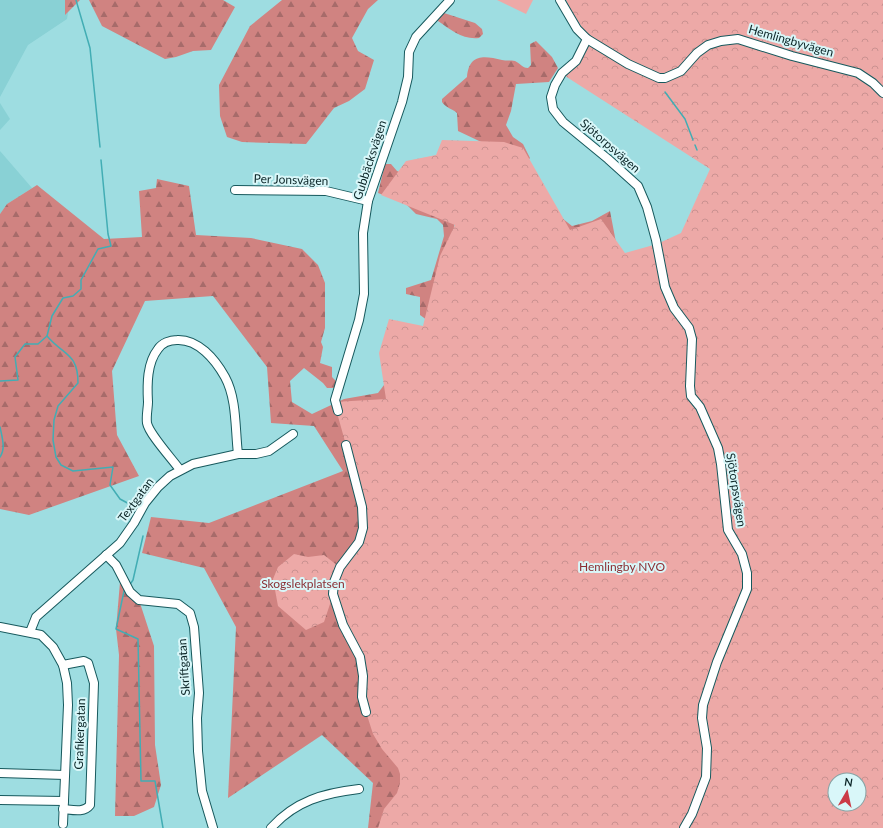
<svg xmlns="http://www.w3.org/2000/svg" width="883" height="828" viewBox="0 0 883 828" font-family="Lato,sans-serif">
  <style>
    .built { fill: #89d1d5 }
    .grass { fill: #eda9a7 }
    .forest { fill: url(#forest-firs); fill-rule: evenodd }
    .park { fill: url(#park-crowns); fill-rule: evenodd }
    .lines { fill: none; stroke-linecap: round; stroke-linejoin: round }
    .stream { stroke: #42adb4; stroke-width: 1.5 }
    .minor-casing { stroke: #17595d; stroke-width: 10 }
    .minor { stroke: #fff; stroke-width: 8 }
    .labels { text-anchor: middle; stroke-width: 4; stroke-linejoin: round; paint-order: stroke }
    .street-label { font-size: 12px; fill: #0b2527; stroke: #d9f7f9 }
    .park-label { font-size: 12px; fill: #8b2e33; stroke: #d9f7f9 }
  </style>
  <defs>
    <pattern id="forest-firs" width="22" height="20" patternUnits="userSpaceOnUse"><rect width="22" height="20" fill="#d08381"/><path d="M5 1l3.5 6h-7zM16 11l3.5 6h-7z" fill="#a76b6a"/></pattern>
    <pattern id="park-crowns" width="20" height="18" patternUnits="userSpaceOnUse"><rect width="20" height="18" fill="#eda9a7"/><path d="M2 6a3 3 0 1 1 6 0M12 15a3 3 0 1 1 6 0" fill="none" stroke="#ca9190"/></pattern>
  </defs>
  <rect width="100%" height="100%" fill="#9edde1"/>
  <g class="built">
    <path d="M 0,0 L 70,0 L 67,19 L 28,45 L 0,97 Z"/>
    <path d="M 0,103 L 10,119 L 0,130 Z"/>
    <path d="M 0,151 L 32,188 L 7,204 L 0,214 Z"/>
  </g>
  <path class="grass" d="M 497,0 L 533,0 L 526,14 Z"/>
  <g class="forest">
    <path d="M 65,0 L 80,0 L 65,15 Z"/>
    <path d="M 89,0 L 223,0 L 235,7 L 211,50 L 193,51 L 176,57 L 165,59 L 102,26 Z"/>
    <path d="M 282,0 L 378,0 L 368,9 L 352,38 L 358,51 L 374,60 L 365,89 L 349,101 L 334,108 L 306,144 L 242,142 L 227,137 L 220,116 L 219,85 L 250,26 Z"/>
    <path d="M 444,13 L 475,23 L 482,29 L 483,34 L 479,38 C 463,40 451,30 438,21 L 439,16 Z"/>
    <path d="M 536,41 L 552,57 L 558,68 L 549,82 L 516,84 L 511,111 L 506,125 L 513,137 L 523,144 L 530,158 L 518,173 L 496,149 L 458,131 L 457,113 C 451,108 446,108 442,102 L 442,99 L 467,77 C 469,53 485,56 502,60 C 506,61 511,60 515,61 C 520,63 522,68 528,68 L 531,65 L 530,44 Z"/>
    <path d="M 385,164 L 391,164 L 397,171 L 403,173 L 455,220 L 453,236 L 553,211 L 572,226 L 592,221 L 610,211 L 618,253 L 883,828 L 368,828 L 373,783 L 322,735 L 228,798 L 236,627 L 204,568 L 142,553 L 151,517 L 209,523 L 343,471 L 314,426 L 271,423 L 267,367 L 213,296 L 145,301 L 112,371 L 117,435 L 139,476 L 29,515 L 0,509 L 0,214 L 7,204 L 37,185 L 104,239 L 142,237 L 139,191 L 156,188 L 157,179 L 189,186 L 196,235 L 251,238 L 302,249 L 318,265 L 325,283 L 325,328 L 321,342 L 323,347 L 320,363 L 332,367 L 332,377 L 337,382 L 334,388 L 327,388 L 323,383 L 304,368 L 290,381 L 292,402 L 312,414 L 344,399 L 378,393 L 384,385 L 410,395 L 431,323 L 420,315 L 420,297 L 406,294 L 406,288 L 431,280 L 444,236 L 443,225 L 437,219 L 416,214 L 405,203 L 378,193 ZM 835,780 L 859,780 L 859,804 L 835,804 Z"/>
    <path d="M 120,582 L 128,594 L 140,603 L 154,646 L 155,745 L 161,785 L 154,807 L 134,816 L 115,816 L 119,655 L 116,629 Z"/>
  </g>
  <g class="park">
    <path d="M 566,0 L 883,0 L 883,828 L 378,828 L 384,809 L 397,793 L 400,783 L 400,774 L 398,768 L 382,749 L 373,734 L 366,712 L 363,676 L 343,625 L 334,582 L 363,528 L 346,445 L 334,402 L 386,399 L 379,353 L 389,319 L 423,326 L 440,256 L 455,225 L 381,195 L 406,161 L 436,155 L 442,140 L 504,142 L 523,148 L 570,230 L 601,219 L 625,253 L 657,244 L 681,233 L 710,169 L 562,74 L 579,53 L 587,35 L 571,11 ZM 835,780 L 859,780 L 859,804 L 835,804 Z"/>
    <path d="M 294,554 L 308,557 L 324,555 L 338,566 L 331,601 L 324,622 L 306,630 L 278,606 L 273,579 L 278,567 Z"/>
  </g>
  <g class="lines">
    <g class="stream">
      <path d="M 76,0 L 90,48 L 100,147"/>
      <path d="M 665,92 L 685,119 L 693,140"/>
      <path d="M 695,145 L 697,150"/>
      <path d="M 47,336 C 64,356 78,353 78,383 L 58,406 L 54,420 L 53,440 L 56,457 L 61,465 L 73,471 L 113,467 L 110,485 L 120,499 L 133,506"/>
      <path d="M 0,381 L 18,380 L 15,357 L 25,344 L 38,344 L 47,336 L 52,316 L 63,298 L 73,296 L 81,289 L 81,280 L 98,249 L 111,246 L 108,234 L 101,160"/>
      <path d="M 0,427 C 2,437 6,449 0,457"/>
      <path d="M 131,583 L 133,580 L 143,536"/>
      <path d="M 124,591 L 116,629 L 138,639 L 141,781 L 155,781 L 163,828"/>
    </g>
    <g class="minor-casing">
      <g id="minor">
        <path d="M 560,0 L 577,29 L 587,39 L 628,64 L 659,78 L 665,78 L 681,71 L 697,53 L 708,45 L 721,41 L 738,39 L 792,56 L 858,73 L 873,83 L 883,93"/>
        <path d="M 587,39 L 576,61 L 562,73 L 555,85 L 551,97 L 553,109 L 563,122 L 608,159 L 638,186 L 647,207 L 656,240 L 665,287 L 674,308 L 689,328 L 692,339 L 690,386 L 691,396 L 700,407 L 718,448 L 721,464 L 728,530 L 742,554 L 747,573 L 747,589 L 717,662 L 703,705 L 702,718 L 707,748 L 706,777 L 692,814 L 684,828"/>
        <path d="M 235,190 L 326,191 L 368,201"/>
        <path d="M 338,411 L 335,400 L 359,320 L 364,294 L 363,233 L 368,201 L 402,102 L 408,77 L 409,52 L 416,37 L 450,0"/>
        <path d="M 346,445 L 362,507 L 363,528 L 359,542 L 340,567 L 334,582 L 333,594 L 343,625 L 360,657 L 363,676 L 362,697 L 366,712"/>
        <path d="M 180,470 C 173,460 149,434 147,423 C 146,416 148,408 148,402 C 147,384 147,363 158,349 C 162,343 170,340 177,340 C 198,339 215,359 225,377 C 237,399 235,429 238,454"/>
        <path d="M 106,555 L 116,565 L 130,592 L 139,600 L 178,604 L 190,613 L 194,627 L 199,693 L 197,718 L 198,751 L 202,791 L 213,828"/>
        <path d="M 0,627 L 41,635 L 53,647 L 63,665 L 67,683 L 68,705 L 63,824"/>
        <path d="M 30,632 L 36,617 L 120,543 L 134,523 L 145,503 L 158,487 L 170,476 L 193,464 L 238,454 L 256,454 L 269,451 L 293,434"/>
        <path d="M 63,665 L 84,661 L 88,663 L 94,683 L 90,805 C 84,813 73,810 63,809"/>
        <path d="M 0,773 L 65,775"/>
        <path d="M 0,800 L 64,801"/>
        <path d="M 271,828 C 295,801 324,793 359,789"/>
      </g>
    </g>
    <use href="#minor" class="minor"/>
  </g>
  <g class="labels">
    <g class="street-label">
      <text transform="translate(791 41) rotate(16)" y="4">Hemlingbyvägen</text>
      <text transform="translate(610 146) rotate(41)" y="4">Sjötorpsvägen</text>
      <text transform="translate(370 160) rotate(-72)" y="4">Gubbäcksvägen</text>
      <text transform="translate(291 180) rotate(2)" y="4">Per Jonsvägen</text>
      <text transform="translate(736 490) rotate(81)" y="4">Sjötorpsvägen</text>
      <text transform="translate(136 500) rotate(-54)" y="4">Textgatan</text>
      <text transform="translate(184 667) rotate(-94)" y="4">Skriftgatan</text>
      <text transform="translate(80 734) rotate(-88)" y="4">Grafikergatan</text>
    </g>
    <g class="park-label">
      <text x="622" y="571">Hemlingby NVO</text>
      <text x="303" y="588">Skogslekplatsen</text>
    </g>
  </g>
  <g transform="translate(847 792) rotate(9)"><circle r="19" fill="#d9f7f9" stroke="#87a3a5"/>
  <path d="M0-3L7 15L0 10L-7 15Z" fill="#cb3b46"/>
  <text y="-6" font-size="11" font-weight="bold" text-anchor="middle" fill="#0b2527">N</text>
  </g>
</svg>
